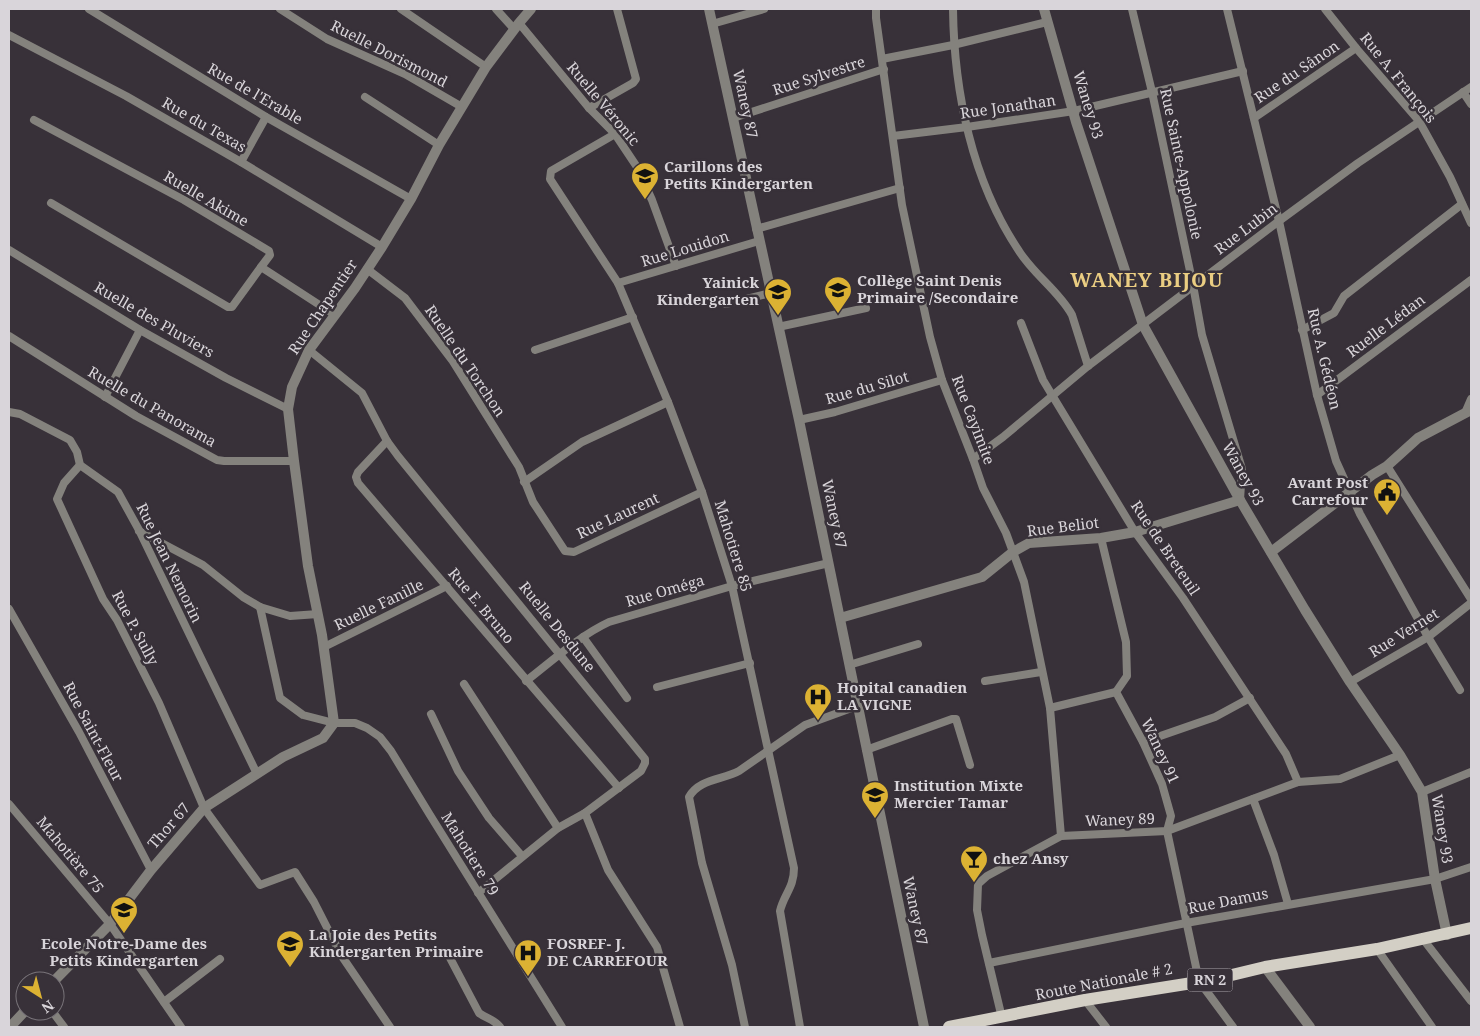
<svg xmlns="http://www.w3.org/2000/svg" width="1480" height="1036" viewBox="0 0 1480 1036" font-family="'Noto Serif',serif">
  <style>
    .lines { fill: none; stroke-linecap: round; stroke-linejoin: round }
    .minor { stroke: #84827d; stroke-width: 8 }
    .tertiary { stroke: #84827d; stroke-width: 10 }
    .primary { stroke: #d3cfc5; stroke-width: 12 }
    .labels { text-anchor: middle; stroke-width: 5; stroke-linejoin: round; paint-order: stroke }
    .shield { fill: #383139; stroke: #a9a4aa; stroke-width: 1 }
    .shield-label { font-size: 14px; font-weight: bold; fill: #d9d5da }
    .street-label { font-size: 15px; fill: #d9d5da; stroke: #383139 }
    .poi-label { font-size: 15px; font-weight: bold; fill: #d9d5da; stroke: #383139; text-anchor: start }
    .district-label { font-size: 20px; font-weight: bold; letter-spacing: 1px; fill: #eacd82; stroke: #383139 }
  </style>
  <rect width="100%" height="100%" fill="#383139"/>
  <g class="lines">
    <g class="minor">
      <path d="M 89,9 L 266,117 L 411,199"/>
      <path d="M 280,9 L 327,39 L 405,74 L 462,107"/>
      <path d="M 401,9 L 486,67"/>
      <path d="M 496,9 L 514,29"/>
      <path d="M 876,9 L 876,18 L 902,205 L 930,337 L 942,380 L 973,459 L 983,488 L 1006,533 L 1024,582 L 1050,708 L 1061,836"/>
      <path d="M 953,9 C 954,92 972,181 1019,251 C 1034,275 1059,291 1072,315 L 1088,366"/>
      <path d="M 1132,9 L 1152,92 L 1193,285 L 1202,335 L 1242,469 L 1240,500"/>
      <path d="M 1227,9 L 1279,221 L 1317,395 L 1336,461 L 1360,514 L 1428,637 L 1460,690"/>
      <path d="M 1325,9 L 1356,48 L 1419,121 L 1450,177 L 1471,223"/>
      <path d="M 519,23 L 589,108 L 615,134 L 637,167 L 652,200 L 676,266"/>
      <path d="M 712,24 L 764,9"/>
      <path d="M 9,35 L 126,96 L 241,162 L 382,247"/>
      <path d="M 882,59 L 953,45 L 1047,22"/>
      <path d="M 1463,92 L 1471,104"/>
      <path d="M 365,97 L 439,145"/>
      <path d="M 589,108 L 633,83 L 636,79 L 617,9"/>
      <path d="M 733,118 L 884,69"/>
      <path d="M 1254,118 L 1356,48"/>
      <path d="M 34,120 L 184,200 L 269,251 L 270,255 L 261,267 L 335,315"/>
      <path d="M 615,134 L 551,171 L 550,179 L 618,283 L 668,402 L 702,492 L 732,586 L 794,868 C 794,888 784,894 780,911 L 800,1027"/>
      <path d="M 893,136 L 967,127 L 1074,111 L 1243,71"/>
      <path d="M 241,162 L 266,117"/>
      <path d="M 51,203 L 228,307 L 232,307 L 261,267"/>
      <path d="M 756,229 L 900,188"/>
      <path d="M 9,250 L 140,330 L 226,378 L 288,409"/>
      <path d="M 367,269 L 405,298 L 452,360 L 519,467 L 533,502 L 565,551 L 574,552 L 702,492"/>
      <path d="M 618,283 L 759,241"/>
      <path d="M 726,304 L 771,293"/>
      <path d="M 1021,323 L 1043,380 L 1052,395 L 1135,532 L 1183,598 L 1286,754 L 1298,782"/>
      <path d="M 778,327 L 866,308"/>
      <path d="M 1302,330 L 1334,313 L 1344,296 L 1462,204"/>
      <path d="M 9,336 L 136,416 L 217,460 L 224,461 L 294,461"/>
      <path d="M 309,350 L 362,393 L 387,441 L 398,456 L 645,759 L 645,763 L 641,771 L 585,813 L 558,828 L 478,893"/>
      <path d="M 535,350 L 633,317"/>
      <path d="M 1317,395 L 1471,280"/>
      <path d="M 105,397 L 140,330"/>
      <path d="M 9,412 L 20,414 L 70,440 L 77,452 L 80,465 L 118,492 L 139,530 L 257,774"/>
      <path d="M 1465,413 L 1471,399"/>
      <path d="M 799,420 L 835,412 L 942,380"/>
      <path d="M 387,441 L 358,472 L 356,477 L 358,483 L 619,788"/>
      <path d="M 973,459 L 1003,437 L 1088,366 L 1279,221 L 1358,163 L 1471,87"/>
      <path d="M 80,465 L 64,483 L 57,499 L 103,599 L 117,620 L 159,703 L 204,808 L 260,885 L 295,872 L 314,902 L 341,955 L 390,1027"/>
      <path d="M 1387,466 L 1471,599"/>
      <path d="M 524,482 L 582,442 L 668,402"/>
      <path d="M 139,531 L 203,565 L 243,597 L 260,607 L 290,616 L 318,614"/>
      <path d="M 1101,538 L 1126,642 L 1127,676 L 1116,692 L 1143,742 L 1162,784 L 1171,816 L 1167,831 L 1199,981 L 1233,1027"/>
      <path d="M 260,607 L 280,698 L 303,715 L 334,723 L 355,723 L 367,728 L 380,737 L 391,751 L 430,815 L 562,1027"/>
      <path d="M 9,609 L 79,732 L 151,870"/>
      <path d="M 583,637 L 627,698"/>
      <path d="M 324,647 L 447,586"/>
      <path d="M 849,665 L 918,644"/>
      <path d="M 526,681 C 552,661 579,636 609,622 L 732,586 L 829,563"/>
      <path d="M 985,681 L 1041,672"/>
      <path d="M 1350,682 L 1428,637 L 1471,603"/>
      <path d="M 464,684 L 558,828"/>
      <path d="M 657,687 L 750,663"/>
      <path d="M 1050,708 L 1116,692"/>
      <path d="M 431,714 L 458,771 L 489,818 L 522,856"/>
      <path d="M 1143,742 L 1215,717 L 1250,698"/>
      <path d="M 866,750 L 952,719 L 956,719 L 970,765"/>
      <path d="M 1422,792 L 1471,772"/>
      <path d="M 1253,799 L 1274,855 L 1288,904"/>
      <path d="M 9,804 L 110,924 L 181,1027"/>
      <path d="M 585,813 L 608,870 L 657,947 L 680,1027"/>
      <path d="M 1423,939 L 1471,1001"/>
      <path d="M 1377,949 L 1432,1027"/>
      <path d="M 450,958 L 479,1013 C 487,1019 494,1019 500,1027"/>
      <path d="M 989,963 L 1186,923 L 1435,879 L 1471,867"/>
      <path d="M 1085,1000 L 1106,1027"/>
      <path d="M 164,1002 L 220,959"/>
      <path d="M 52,1011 L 64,1027"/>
      <path d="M 1002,1018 L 982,935 L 977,910 L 978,884 L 987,876 L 1061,836 L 1167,831 L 1298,782 L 1340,779 L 1400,755"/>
      <path d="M 745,1027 L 732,965 L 702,863 L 689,797 C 699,779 722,780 739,771 L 805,725 L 857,706"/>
    </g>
    <g class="tertiary">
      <path d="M 709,9 L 799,420 L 924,1027"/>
      <path d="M 1044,9 L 1076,122 L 1143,325 L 1240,500 L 1305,610 L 1350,682 L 1400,755 L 1422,792 L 1435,879 L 1447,935"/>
      <path d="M 1271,552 L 1372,475 L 1387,466 L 1418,438 L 1471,410"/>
      <path d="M 840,618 L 982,577 L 1013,552 L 1029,543 L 1101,538 L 1135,532 L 1240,500"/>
      <path d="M 1265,967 L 1310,1027"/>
      <path d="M 54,981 L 110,924 L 151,870 L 204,808 L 283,757 L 323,738 L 334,723 L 322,635 L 308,566 L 294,461 L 288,409 L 292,387 L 309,350 L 355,288 L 382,247 L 411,199 L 439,145 L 486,67 L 519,23 L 531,9"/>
      <path d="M 10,1027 L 25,1011"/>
    </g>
    <path class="primary" d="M 949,1027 L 1085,1000 L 1211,980 L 1265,967 L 1377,949 L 1471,928"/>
  </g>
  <defs>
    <g id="school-pin" transform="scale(1.4375)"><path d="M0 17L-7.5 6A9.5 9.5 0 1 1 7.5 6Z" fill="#dcb233" stroke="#383139"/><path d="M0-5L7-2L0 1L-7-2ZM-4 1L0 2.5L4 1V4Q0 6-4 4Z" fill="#111"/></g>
    <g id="civic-pin" transform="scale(1.4375)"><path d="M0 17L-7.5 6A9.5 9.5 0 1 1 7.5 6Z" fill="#dcb233" stroke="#383139"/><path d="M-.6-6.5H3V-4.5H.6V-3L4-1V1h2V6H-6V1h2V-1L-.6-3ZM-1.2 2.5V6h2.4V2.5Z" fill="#111"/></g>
    <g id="hospital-pin" transform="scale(1.4375)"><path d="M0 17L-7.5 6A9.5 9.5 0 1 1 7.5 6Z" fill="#dcb233" stroke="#383139"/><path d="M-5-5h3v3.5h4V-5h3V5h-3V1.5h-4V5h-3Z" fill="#111"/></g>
    <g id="bar-pin" transform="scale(1.4375)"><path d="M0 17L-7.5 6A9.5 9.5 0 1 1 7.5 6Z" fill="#dcb233" stroke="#383139"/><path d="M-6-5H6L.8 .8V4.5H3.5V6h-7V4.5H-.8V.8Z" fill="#111"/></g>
  </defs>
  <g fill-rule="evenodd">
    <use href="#school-pin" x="645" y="176"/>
    <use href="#school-pin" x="838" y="290"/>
    <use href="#school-pin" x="778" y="292"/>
    <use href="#civic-pin" x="1387" y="492"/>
    <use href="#hospital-pin" x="818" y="697"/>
    <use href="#school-pin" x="875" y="795"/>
    <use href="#bar-pin" x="974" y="859"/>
    <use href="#school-pin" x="124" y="910"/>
    <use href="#school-pin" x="290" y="944"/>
    <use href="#hospital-pin" x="528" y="953"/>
  </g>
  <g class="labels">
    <rect class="shield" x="1187.5" y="968.5" width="45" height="23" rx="4"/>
    <g class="shield-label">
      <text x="1210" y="985">RN 2</text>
    </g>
    <g class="street-label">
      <text transform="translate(389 54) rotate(27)" y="5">Ruelle Dorismond</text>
      <text transform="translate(1297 72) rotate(-34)" y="5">Rue du Sânon</text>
      <text transform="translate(819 76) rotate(-18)" y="5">Rue Sylvestre</text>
      <text transform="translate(1398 78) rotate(51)" y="5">Rue A. François</text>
      <text transform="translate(255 94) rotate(30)" y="5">Rue de l'Erable</text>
      <text transform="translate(603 104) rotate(50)" y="5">Ruelle Véronic</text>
      <text transform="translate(745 104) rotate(78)" y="5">Waney 87</text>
      <text transform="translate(1088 105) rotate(73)" y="5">Waney 93</text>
      <text transform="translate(1008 107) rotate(-8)" y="5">Rue Jonathan</text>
      <text transform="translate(204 125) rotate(30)" y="5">Rue du Texas</text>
      <text transform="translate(1181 164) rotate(78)" y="5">Rue Sainte-Appolonie</text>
      <text transform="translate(206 199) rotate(30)" y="5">Ruelle Akime</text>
      <text transform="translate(1246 229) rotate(-37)" y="5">Rue Lubin</text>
      <text transform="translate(685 249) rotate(-17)" y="5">Rue Louidon</text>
      <text transform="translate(323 307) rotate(-56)" y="5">Rue Chapentier</text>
      <text transform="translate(154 320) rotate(30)" y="5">Ruelle des Pluviers</text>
      <text transform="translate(1386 326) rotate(-37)" y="5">Ruelle Lédan</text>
      <text transform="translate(1324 359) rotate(77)" y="5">Rue A. Gédéon</text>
      <text transform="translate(465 361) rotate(56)" y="5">Ruelle du Torchon</text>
      <text transform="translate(867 388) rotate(-16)" y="5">Rue du Silot</text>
      <text transform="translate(152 407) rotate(30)" y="5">Ruelle du Panorama</text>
      <text transform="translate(973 420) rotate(69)" y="5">Rue Cayimite</text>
      <text transform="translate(1243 474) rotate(61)" y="5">Waney 93</text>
      <text transform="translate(834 514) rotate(78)" y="5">Waney 87</text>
      <text transform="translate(618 516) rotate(-25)" y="5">Rue Laurent</text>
      <text transform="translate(1063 527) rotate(-7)" y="5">Rue Beliot</text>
      <text transform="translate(733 546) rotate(73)" y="5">Mahotiere 85</text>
      <text transform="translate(1165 548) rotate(56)" y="5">Rue de Breteuil</text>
      <text transform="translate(169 563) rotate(64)" y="5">Rue Jean Nemorin</text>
      <text transform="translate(665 591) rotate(-16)" y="5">Rue Oméga</text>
      <text transform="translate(379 605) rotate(-26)" y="5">Ruelle Fanille</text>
      <text transform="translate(481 606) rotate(50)" y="5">Rue E. Bruno</text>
      <text transform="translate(557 627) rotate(51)" y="5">Ruelle Desdune</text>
      <text transform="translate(135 628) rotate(62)" y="5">Rue P. Sully</text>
      <text transform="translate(1404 633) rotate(-32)" y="5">Rue Vernet</text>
      <text transform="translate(93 732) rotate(62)" y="5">Rue Saint-Fleur</text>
      <text transform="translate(1160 751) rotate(65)" y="5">Waney 91</text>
      <text transform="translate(1120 820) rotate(-2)" y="5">Waney 89</text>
      <text transform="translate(169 826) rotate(-49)" y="5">Thor 67</text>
      <text transform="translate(1442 829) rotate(81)" y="5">Waney 93</text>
      <text transform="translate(470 854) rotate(58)" y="5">Mahotiere 79</text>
      <text transform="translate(70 855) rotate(50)" y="5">Mahotière 75</text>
      <text transform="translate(1228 901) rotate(-11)" y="5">Rue Damus</text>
      <text transform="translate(915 911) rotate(78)" y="5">Waney 87</text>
      <text transform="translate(1104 982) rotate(-11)" y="5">Route Nationale # 2</text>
    </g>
    <g class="poi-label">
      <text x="664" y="172">Carillons des<tspan x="664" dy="17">Petits Kindergarten</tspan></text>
      <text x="857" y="286">Collège Saint Denis<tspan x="857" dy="17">Primaire /Secondaire</tspan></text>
      <text x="759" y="288" text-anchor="end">Yainick<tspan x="759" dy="17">Kindergarten</tspan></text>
      <text x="1368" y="488" text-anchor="end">Avant Post<tspan x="1368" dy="17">Carrefour</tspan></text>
      <text x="837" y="693">Hopital canadien<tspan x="837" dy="17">LA VIGNE</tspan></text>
      <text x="894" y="791">Institution Mixte<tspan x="894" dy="17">Mercier Tamar</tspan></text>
      <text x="993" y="864">chez Ansy</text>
      <text x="309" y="940">La Joie des Petits<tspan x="309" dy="17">Kindergarten Primaire</tspan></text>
      <text x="124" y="949" text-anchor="middle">Ecole Notre-Dame des<tspan x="124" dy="17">Petits Kindergarten</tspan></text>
      <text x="547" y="949">FOSREF- J.<tspan x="547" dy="17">DE CARREFOUR</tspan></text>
    </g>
    <g class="district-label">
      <text x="1147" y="287">WANEY BIJOU</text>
    </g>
  </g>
  <rect width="1480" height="1036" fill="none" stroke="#d9d5da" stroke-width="20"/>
  <g transform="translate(40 996) rotate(144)"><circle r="24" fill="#383139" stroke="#787379"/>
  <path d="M0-4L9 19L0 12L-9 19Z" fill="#dcb233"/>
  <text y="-8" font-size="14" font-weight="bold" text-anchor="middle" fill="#d9d5da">N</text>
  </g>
</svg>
